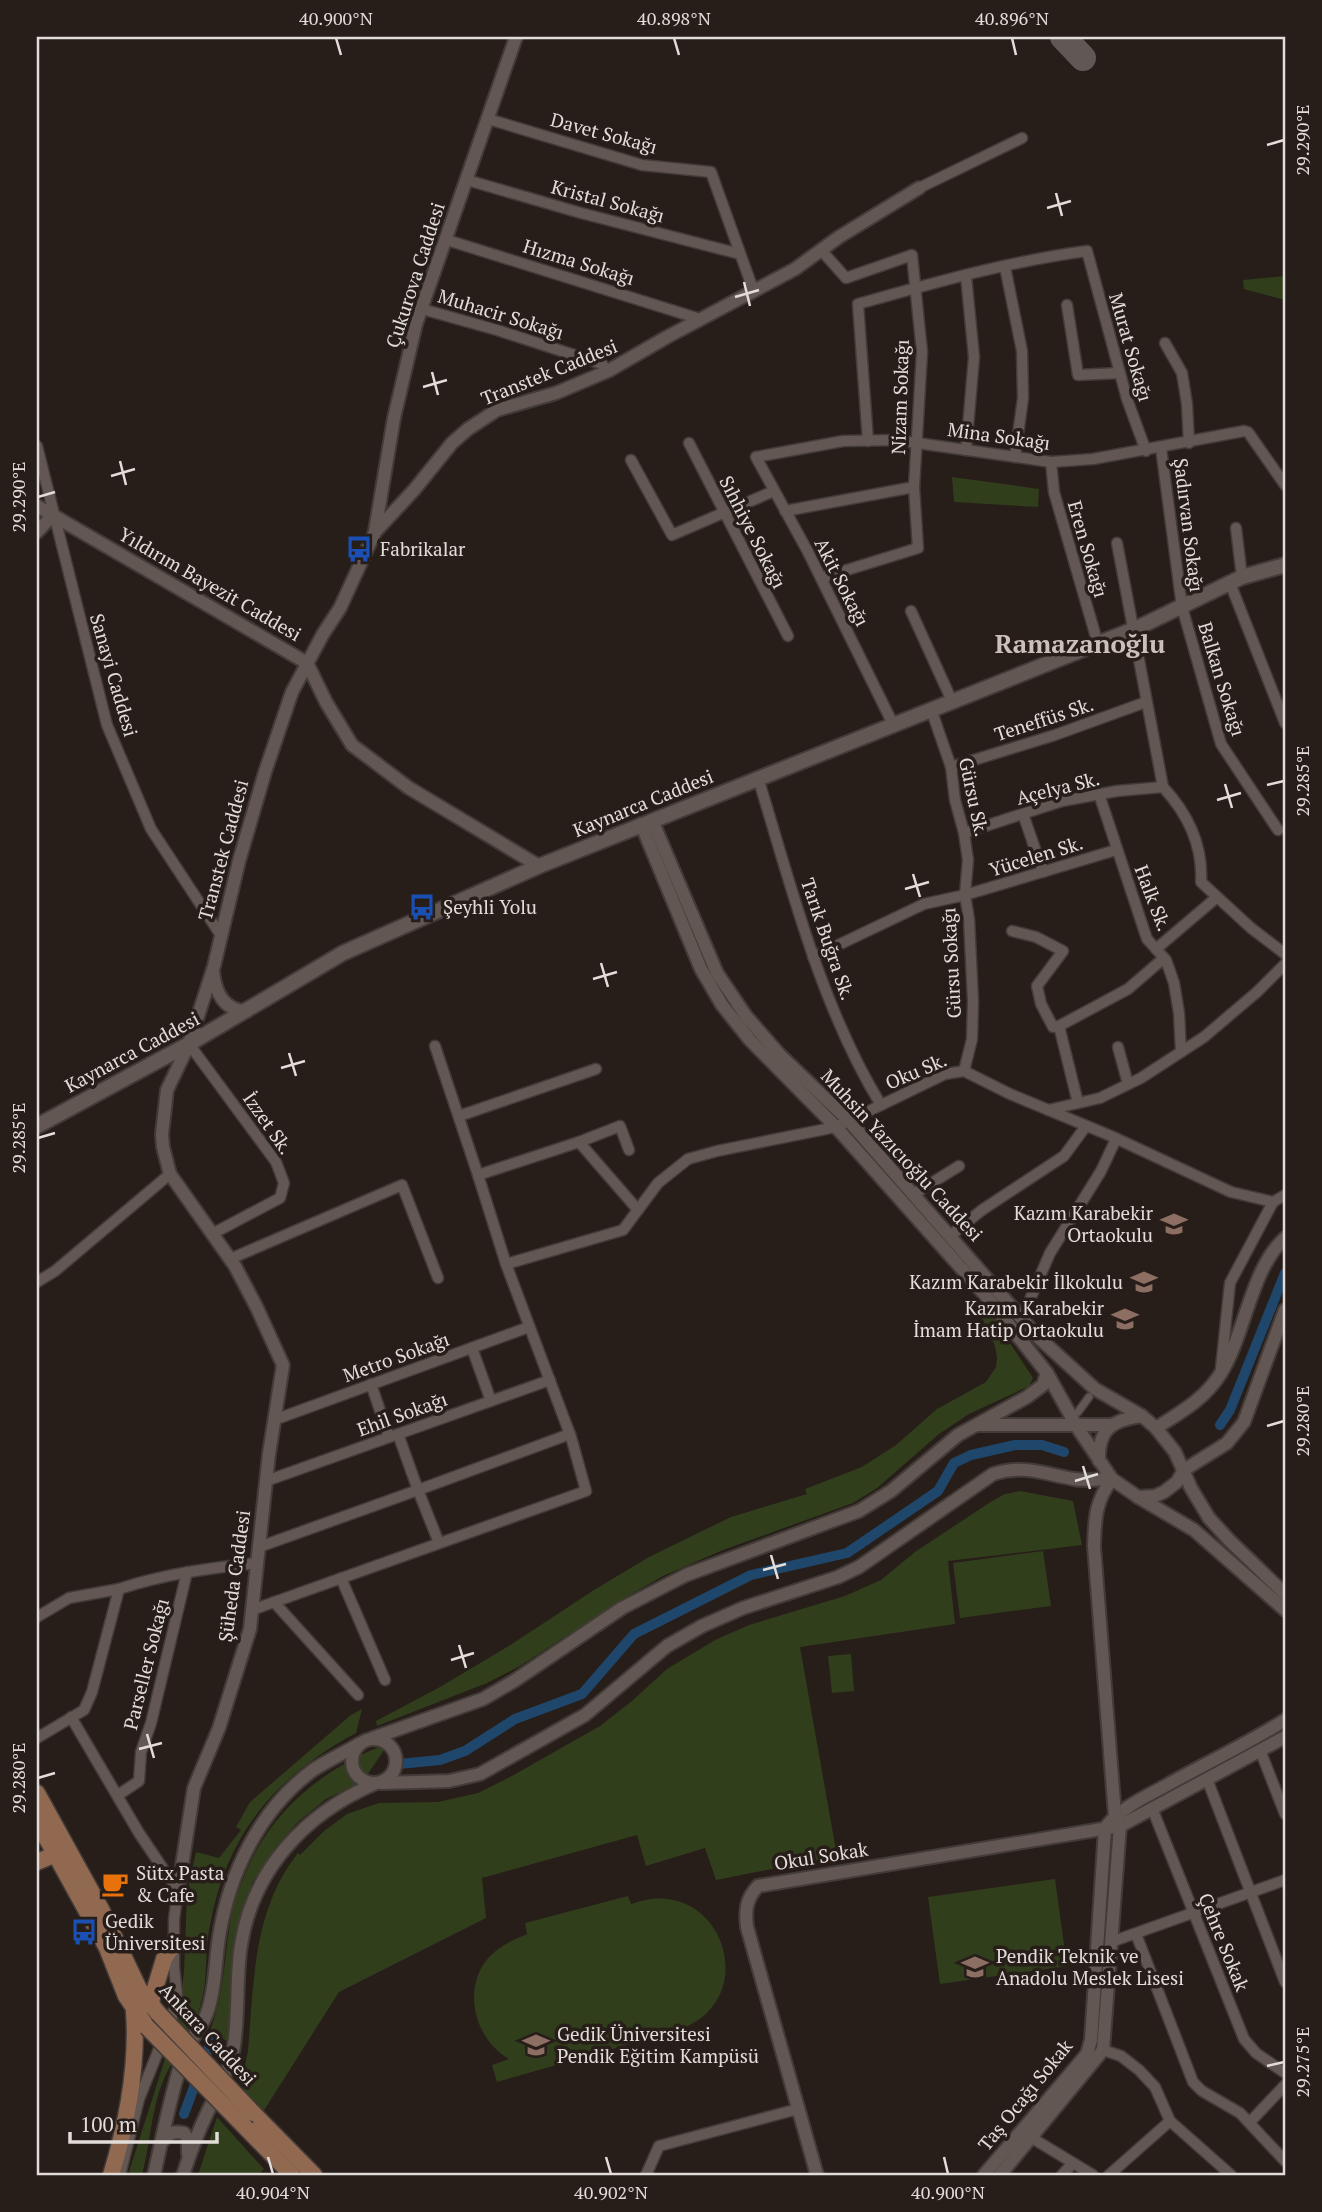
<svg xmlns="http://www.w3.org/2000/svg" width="1322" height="2212" viewBox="0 0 1322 2212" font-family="'PT Serif',serif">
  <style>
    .green { fill: #313e1b }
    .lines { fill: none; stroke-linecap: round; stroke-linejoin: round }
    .canal { stroke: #1f476b; stroke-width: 10 }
    .taxiway { stroke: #605855; stroke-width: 26 }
    .pedestrian-casing { stroke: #433b38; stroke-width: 10 }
    .minor-casing { stroke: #433b38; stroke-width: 13 }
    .tertiary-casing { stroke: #433b38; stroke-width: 16 }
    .secondary-casing { stroke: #433b38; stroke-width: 18 }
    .primary-casing { stroke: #433b38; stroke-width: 19 }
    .pedestrian { stroke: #625752; stroke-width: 7 }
    .minor { stroke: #625752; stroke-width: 10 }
    .tertiary { stroke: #625752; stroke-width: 12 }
    .secondary { stroke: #625752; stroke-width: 14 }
    .primary { stroke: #916951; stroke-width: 16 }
    .primary-bridge-casing { stroke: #433b38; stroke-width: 19; stroke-linecap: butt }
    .primary-bridge { stroke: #916951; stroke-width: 16 }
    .ticks { fill: none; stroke: #e3ddda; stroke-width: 2.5 }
    .labels { text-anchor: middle; stroke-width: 7; stroke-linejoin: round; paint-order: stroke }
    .street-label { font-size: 19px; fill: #e3ddda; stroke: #271e1a }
    .poi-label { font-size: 19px; fill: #e3ddda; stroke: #271e1a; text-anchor: start }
    .district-label { font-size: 26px; font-weight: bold; fill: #cdc0bb; stroke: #271e1a }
    .neatline { fill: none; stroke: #e3ddda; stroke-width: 2.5 }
    .ticks-label { font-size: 18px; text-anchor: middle; fill: #e3ddda }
  </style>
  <rect width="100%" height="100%" fill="#271e1a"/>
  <g class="green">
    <path d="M 1285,276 L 1285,300 L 1244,289 L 1243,280 Z"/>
    <path d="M 952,477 L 1039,489 L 1038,507 L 954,502 Z"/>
    <path d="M 988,1310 L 1033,1378 L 1029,1386 L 969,1414 L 939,1434 L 877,1488 L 853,1503 L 723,1550 L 663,1576 L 623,1599 L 520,1666 L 487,1683 L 377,1726 L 376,1721 L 440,1687 L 512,1644 L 594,1590 L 649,1557 L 731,1517 L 807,1494 L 805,1489 L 862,1467 L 896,1445 L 937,1409 L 986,1382 L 996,1367 L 997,1358 L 995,1346 L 981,1316 Z"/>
    <path d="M 1020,1491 L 1073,1501 L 1082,1545 L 948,1561 L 955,1624 L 800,1647 L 837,1856 L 716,1880 L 705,1848 L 646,1866 L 637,1835 L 482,1878 L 486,1918 L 339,1992 L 263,2112 C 257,2105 246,2096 243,2087 C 240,2081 247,2059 248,2050 C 254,1982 253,1909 298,1853 L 300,1855 L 324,1831 L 347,1814 L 379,1803 L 438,1802 L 478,1793 L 510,1777 L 600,1726 L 632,1701 L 667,1669 L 715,1640 L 749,1625 L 845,1596 L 881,1580 L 915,1552 L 992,1501 L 1005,1494 Z"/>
    <path d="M 1043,1551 L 1051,1606 L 960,1618 L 953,1563 Z"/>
    <path d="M 851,1654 L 854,1691 L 832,1693 L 828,1656 Z"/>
    <path d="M 362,1709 L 356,1733 C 275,1777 227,1833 210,1925 C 204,1953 209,1982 199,2010 C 189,2038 169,2062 159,2092 C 151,2118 149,2148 142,2175 L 128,2175 L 178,2018 L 184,1973 L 187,1894 L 196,1852 L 219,1858 L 241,1830 L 236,1827 L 250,1802 L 351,1715 Z"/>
    <path d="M 389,1743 L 363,1781 L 326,1799 L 298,1822 L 275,1848 L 252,1883 L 233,1966 L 228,2041 L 209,2033 C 226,1992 224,1949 233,1907 C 235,1897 240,1887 244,1877 C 269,1811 325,1767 389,1743 Z"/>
    <path d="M 1055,1879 L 1067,1966 L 940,1984 L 928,1897 Z"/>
    <path d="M 628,1896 L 631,1904 C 643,1900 656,1897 668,1899 C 724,1906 747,1983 701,2018 C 696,2022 689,2025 683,2029 L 497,2082 L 492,2065 L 509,2059 C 474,2039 461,1987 490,1956 C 501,1945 513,1940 527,1934 L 525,1923 Z"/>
    <path d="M 217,2117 L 264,2169 L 258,2175 L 198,2175 Z"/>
  </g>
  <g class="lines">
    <g class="canal">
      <path d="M 1220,1425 L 1230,1410 L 1285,1273"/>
      <path d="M 399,1764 L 440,1760 L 465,1751 L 515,1719 L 582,1694 L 634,1634 L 751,1575 L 847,1553 L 938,1491 L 954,1463 L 971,1455 L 1015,1445 L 1042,1445 L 1064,1452"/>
      <path d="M 184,2114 L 213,2036"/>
    </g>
    <path class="taxiway" d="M 1063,37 L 1083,58"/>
    <g class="pedestrian-casing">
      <path id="pedestrian" d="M 1078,1412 L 1089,1397"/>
    </g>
    <g class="minor-casing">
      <g id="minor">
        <path d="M 488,119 L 642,165 L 711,172 L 754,292"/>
        <path d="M 467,180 L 581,213 L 740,254"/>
        <path d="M 919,188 L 1022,138"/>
        <path d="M 447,240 L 700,319"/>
        <path d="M 821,250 L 846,278 L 912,255 L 922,352 L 914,487 L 918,548 L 821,578"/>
        <path d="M 1005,267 L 1022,351 L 1023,398 L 1015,457"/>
        <path d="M 1067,305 L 1078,375 L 1120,373"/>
        <path d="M 422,309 L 497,330 L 602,364 L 608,371"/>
        <path d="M 1165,343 L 1182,373 L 1187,404 L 1189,443"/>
        <path d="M 868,441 L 858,304 C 933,283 1010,261 1087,251 L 1127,399 L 1146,451"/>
        <path d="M 689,443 L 788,636"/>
        <path d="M 37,446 L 107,725 L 151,829 L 220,934"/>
        <path d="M 1161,448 L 1182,607 L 1221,744 L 1278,830"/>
        <path d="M 966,450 L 974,357 L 966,276"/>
        <path d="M 631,460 L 672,535 L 774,491"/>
        <path d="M 1051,462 L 1054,492 L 1098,644"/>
        <path d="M 785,511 L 914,487"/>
        <path d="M 1236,528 L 1242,577"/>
        <path d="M 1117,543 L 1163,787 C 1188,814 1203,845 1201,882 L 1251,928 L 1285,954"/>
        <path d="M 1230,583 L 1285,723"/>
        <path d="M 911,611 L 952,701"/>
        <path d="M 931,709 L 951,767 L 955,800 L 964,833 L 968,860 L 965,895 L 969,919 L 973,1001 L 972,1039 L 964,1071"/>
        <path d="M 893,724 L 808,552 L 756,457 L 843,441 L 896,440 L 1051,462 L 1093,459 L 1244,431 L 1248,432 L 1285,485"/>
        <path d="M 951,767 L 1055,735 L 1146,702"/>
        <path d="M 758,778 C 792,888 820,1005 881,1105"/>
        <path d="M 1099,794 L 1147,939 L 1166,960 L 1174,983 L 1179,1013 L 1181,1052"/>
        <path d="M 1023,814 L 1043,872"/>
        <path d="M 964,833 L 1062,801 L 1117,791 L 1163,787"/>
        <path d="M 1012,931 L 1036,937 L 1063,951 L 1037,986 L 1041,1004 L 1053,1027 L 1059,1026"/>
        <path d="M 1156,949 L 1216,898"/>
        <path d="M 813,957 L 924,904 L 965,895 L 1116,850"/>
        <path d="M 189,1044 L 276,1162 L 284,1183 L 280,1198 L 212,1234"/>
        <path d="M 435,1046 L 478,1175"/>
        <path d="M 1118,1047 L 1128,1084"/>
        <path d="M 1078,1103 L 1059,1026 L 1128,989 L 1164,958"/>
        <path d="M 1048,1110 L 1100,1098 L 1141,1078 L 1204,1037 L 1257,992 L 1285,964"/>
        <path d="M 459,1116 L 596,1069"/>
        <path d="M 579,1142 L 620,1126 L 629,1150"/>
        <path d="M 914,1194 L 959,1166"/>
        <path d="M 1273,1202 L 1285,1195"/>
        <path d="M 951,1235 L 982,1210 L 1064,1156 L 1086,1126"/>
        <path d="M 230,1259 L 402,1185 L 438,1278"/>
        <path d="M 506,1264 L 478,1175 L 579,1142 L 638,1210"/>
        <path d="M 37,1282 L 55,1271 L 170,1174"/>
        <path d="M 1022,1318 L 1050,1253 L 1101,1171 L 1116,1139"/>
        <path d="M 472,1348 L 491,1401"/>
        <path d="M 371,1384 L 389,1437"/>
        <path d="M 274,1420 L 529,1327"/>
        <path d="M 398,1434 L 418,1490 L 570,1434"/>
        <path d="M 266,1481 L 550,1380"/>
        <path d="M 259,1547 L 418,1490 L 439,1543"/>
        <path d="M 341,1578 L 385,1680"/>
        <path d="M 119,1589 C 164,1574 210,1568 257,1563"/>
        <path d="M 274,1602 L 358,1695"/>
        <path d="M 252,1610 L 586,1491 L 571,1437 L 506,1264 L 623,1230 L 658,1183 L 688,1159 L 717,1151 L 836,1127 L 945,1074 L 964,1071 L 1010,1094 L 1111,1136 L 1231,1192 L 1273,1202 L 1230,1283 L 1221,1368"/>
        <path d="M 37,1617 L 69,1598 L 119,1589 L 92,1692 L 84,1710 L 37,1738"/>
        <path d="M 71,1717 L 139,1833 L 178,1891 L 174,1919 L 174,1967 L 177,1995 L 173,2014 L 139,2099 L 120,2175"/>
        <path d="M 1260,1750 L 1285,1814"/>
        <path d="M 1207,1779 L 1285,1982"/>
        <path d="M 118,1795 L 139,1781 L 141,1752 L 151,1723 L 187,1572"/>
        <path d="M 1152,1808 L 1244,2039 L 1256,2053 L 1285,2073"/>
        <path d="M 1136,1934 L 1193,2082 L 1202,2091 L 1240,2113 L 1285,2161"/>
        <path d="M 1111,1942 L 1285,1880"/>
        <path d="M 1103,2050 L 1121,2056 L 1139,2070 L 1155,2087 L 1170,2121 L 1231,2175"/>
        <path d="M 1250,2122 L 1285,2085"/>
        <path d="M 1032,2138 L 1093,2175"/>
        <path d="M 646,2175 L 659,2146 L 798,2109"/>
        <path d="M 1062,2175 L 1073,2163"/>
        <path d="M 1109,2175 L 1170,2121"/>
      </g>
    </g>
    <g class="tertiary-casing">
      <g id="tertiary">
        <path d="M 37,506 L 307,663 L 326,702 L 352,745 L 409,788 L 539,866"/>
        <path d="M 375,531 L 394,418 L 416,324 L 516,37"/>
        <path d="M 37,532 L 53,515"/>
        <path d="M 652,820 L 717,973 L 746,1016 L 779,1054 L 849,1121 L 1037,1336 L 1095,1389 L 1142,1416 L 1156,1428 L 1175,1452 L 1191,1488 L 1209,1518 L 1229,1540 L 1285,1594"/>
        <path d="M 641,824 L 701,969 L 722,1005 L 750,1040 L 836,1127 L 986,1296 L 1047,1373 L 1077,1427 L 1112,1479 L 1138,1497 L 1194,1530 L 1285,1610"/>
        <path d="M 213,971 C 215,992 224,1011 247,1011"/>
        <path d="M 979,1425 L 1110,1425"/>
        <path d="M 1156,1428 C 1181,1412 1205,1399 1221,1373 C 1245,1335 1251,1268 1285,1238"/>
        <path d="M 1099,1461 C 1098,1429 1112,1420 1142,1416"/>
        <path d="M 1138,1497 L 1155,1496 L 1164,1492 L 1177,1482 L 1184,1470 L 1227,1443 L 1244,1422 L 1285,1310"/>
        <path d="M 373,1738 L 483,1699 L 514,1681 L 622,1608 L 686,1575 L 859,1511 L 891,1491 L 958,1435 L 1027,1397 L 1043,1385 L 1047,1373"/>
        <circle cx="374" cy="1761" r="22"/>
        <path d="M 381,1783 L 449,1781 L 480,1774 L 585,1715 L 667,1646 L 702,1626 L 743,1608 L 838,1577 L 859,1567 L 993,1474 C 1024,1464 1044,1474 1074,1479 C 1086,1481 1100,1479 1112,1479"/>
        <path d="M 178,1891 L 194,1788 L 219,1728 L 250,1629 L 269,1454 L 283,1365 L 257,1308 L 235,1266 L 170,1174 L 163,1147 L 162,1134 L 167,1090 L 189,1044 L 214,966 L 239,861 L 265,772 L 292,692 L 323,634 L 340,608 L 375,532 L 414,490 L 452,443 L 468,429 L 497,410 L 556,393 L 608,371 L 667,337 L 795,269 L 839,237 L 919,188"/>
        <path d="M 162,2142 C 169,2133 173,2131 184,2133 L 188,2139 L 188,2154"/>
        <path d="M 154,2175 C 163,2135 170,2096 183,2057 C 189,2040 203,2027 208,2010 C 216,1985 215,1962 219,1937 C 229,1873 260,1809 313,1770 C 328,1760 344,1753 359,1744"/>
        <path d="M 183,2175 C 190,2153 198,2132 208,2111 C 217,2094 227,2075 232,2057 C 240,2021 235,1982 241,1945 C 253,1869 305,1814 374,1784"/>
        <path d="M 817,2175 L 747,1927 C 745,1910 746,1899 758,1886 L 1120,1826 L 1285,1737"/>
        <path d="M 984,2175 L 1087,2054 L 1091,2040 L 1105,1828 C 1120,1808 1145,1797 1167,1785 C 1206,1763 1247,1744 1285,1720"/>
        <path d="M 1000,2175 L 1103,2050 L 1120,1826 L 1115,1816 L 1094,1546 C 1095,1518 1095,1502 1112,1479"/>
      </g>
    </g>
    <g class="secondary-casing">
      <path id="secondary" d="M 37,1126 L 189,1044 L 343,953 L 539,866 L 1137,628 L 1242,577 L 1285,565"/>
    </g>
    <g class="primary-casing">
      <g id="primary">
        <path d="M 37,1793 L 101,1909 L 139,1989 L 158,2013"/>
        <path d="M 37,1821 L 107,1948 L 126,1996 L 147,2027"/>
        <path d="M 37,1862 L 56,1854 L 61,1847"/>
        <path d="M 150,2005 L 164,1959 L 174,1943"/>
        <path d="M 253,2113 L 314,2175"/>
        <path d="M 247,2129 L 292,2175"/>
        <path d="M 111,2175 C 127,2123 138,2066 134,2011"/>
      </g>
    </g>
    <use href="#pedestrian" class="pedestrian"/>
    <use href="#minor" class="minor"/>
    <use href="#tertiary" class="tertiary"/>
    <use href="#secondary" class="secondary"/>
    <use href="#primary" class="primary"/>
    <g class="primary-bridge-casing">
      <g id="primary-bridge">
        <path d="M 158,2013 L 253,2113"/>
        <path d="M 147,2027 L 247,2129"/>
      </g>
    </g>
    <use href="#primary-bridge" class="primary-bridge"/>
  </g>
  <path class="ticks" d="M 336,38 L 341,55M 674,38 L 679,55M 1012,38 L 1016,55M 1267,145 L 1284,140M 1056,193 L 1062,216M 1047,208 L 1071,201M 744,282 L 750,306M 735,297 L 759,290M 432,372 L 438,395M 423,387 L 447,380M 120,461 L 126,485M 111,476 L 135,469M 38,497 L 55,492M 1225,784 L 1232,808M 1267,785 L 1284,781M 1217,800 L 1241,793M 913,874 L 920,897M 905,889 L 929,882M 601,963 L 608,987M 593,979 L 617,972M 289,1053 L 296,1076M 281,1068 L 305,1061M 38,1138 L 55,1133M 1267,1426 L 1284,1421M 1083,1466 L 1090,1489M 1075,1481 L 1098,1474M 771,1555 L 778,1579M 763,1570 L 786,1564M 459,1645 L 466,1668M 451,1660 L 474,1653M 147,1734 L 154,1758M 139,1749 L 162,1743M 38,1778 L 55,1773M 1267,2066 L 1284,2062M 268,2157 L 273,2174M 606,2157 L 611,2174M 944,2157 L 948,2174"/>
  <defs>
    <g id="bus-bare" transform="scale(2.1)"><path d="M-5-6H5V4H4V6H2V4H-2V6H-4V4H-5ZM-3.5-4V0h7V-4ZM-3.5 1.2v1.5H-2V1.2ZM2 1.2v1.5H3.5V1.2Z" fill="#1a4fb4" stroke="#271e1a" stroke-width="2.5" paint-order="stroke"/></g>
    <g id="school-bare" transform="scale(2.1)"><path d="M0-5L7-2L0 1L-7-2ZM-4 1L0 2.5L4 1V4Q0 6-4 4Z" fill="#8d6e63" stroke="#271e1a" stroke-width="2.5" paint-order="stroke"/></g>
    <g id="cafe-bare" transform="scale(2.1)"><path d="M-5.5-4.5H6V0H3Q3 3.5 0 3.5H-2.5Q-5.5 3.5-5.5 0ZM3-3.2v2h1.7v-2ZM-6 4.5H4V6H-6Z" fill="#e8710a" stroke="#271e1a" stroke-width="2.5" paint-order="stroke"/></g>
    <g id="university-bare" transform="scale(2.1)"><path d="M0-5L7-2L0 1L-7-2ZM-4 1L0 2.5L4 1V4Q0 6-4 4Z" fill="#8d6e63" stroke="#271e1a" stroke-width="2.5" paint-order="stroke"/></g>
  </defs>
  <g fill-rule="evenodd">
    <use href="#bus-bare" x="359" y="549"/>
    <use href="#bus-bare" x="422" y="907"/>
    <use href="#school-bare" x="1174" y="1224"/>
    <use href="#school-bare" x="1144" y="1282"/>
    <use href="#school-bare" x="1125" y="1319"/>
    <use href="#cafe-bare" x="115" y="1884"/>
    <use href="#bus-bare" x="84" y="1932"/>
    <use href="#school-bare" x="975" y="1967"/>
    <use href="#university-bare" x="536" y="2045"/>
  </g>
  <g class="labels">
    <g class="street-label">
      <text transform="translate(604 133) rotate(15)" y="7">Davet Sokağı</text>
      <text transform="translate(608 201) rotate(15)" y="7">Kristal Sokağı</text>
      <text transform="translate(579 262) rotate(17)" y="7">Hızma Sokağı</text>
      <text transform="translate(415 275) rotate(-72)" y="7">Çukurova Caddesi</text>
      <text transform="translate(501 314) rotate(17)" y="7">Muhacir Sokağı</text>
      <text transform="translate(1131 347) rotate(74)" y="7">Murat Sokağı</text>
      <text transform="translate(549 372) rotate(-22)" y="7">Transtek Caddesi</text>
      <text transform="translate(900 397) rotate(-88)" y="7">Nizam Sokağı</text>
      <text transform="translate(999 436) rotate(8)" y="7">Mina Sokağı</text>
      <text transform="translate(1189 525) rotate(83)" y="7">Şadırvan Sokağı</text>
      <text transform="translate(753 532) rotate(63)" y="7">Sıhhiye Sokağı</text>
      <text transform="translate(1088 549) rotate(74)" y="7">Eren Sokağı</text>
      <text transform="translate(842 582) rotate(63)" y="7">Akit Sokağı</text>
      <text transform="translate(210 584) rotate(30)" y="7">Yıldırım Bayezit Caddesi</text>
      <text transform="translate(114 675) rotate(74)" y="7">Sanayi Caddesi</text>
      <text transform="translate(1222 679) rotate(73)" y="7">Balkan Sokağı</text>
      <text transform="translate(1044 719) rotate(-18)" y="7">Teneffüs Sk.</text>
      <text transform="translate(1058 788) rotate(-14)" y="7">Açelya Sk.</text>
      <text transform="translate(974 797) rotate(78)" y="7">Gürsu Sk.</text>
      <text transform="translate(643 803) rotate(-22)" y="7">Kaynarca Caddesi</text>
      <text transform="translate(223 850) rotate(-75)" y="7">Transtek Caddesi</text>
      <text transform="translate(1036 856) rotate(-17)" y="7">Yücelen Sk.</text>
      <text transform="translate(1153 898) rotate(69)" y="7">Halk Sk.</text>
      <text transform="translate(828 939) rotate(71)" y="7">Tarık Buğra Sk.</text>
      <text transform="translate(951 963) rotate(-93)" y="7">Gürsu Sokağı</text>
      <text transform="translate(132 1052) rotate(-28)" y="7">Kaynarca Caddesi</text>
      <text transform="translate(916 1071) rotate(-23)" y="7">Oku Sk.</text>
      <text transform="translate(268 1123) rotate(55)" y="7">İzzet Sk.</text>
      <text transform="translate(902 1155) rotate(47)" y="7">Muhsin Yazıcıoğlu Caddesi</text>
      <text transform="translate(396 1357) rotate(-20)" y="7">Metro Sokağı</text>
      <text transform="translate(402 1414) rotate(-20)" y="7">Ehil Sokağı</text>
      <text transform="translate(234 1576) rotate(-82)" y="7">Şüheda Caddesi</text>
      <text transform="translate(146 1664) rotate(-76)" y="7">Parseller Sokağı</text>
      <text transform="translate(821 1856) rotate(-9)" y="7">Okul Sokak</text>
      <text transform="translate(1224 1942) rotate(68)" y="7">Çehre Sokak</text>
      <text transform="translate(208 2034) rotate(47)" y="7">Ankara Caddesi</text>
      <text transform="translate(1025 2095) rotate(-51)" y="7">Taş Ocağı Sokak</text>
    </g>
    <g class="poi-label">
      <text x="380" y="556">Fabrikalar</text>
      <text x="443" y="914">Şeyhli Yolu</text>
      <text x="1153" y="1220" text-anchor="end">Kazım Karabekir<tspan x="1153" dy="22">Ortaokulu</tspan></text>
      <text x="1123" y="1289" text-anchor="end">Kazım Karabekir İlkokulu</text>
      <text x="1104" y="1315" text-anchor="end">Kazım Karabekir<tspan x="1104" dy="22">İmam Hatip Ortaokulu</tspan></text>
      <text x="136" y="1880">Sütx Pasta<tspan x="136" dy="22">&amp; Cafe</tspan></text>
      <text x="105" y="1928">Gedik<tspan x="105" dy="22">Üniversitesi</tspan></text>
      <text x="996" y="1963">Pendik Teknik ve<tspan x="996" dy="22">Anadolu Meslek Lisesi</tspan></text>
      <text x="557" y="2041">Gedik Üniversitesi<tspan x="557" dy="22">Pendik Eğitim Kampüsü</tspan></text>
    </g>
    <g class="district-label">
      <text x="1080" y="653">Ramazanoğlu</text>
    </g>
  </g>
  <rect width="1322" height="2212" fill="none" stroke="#271e1a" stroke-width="77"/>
  <path d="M70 2132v10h147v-10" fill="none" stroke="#e3ddda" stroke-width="3.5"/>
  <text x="80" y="2132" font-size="21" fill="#e3ddda" stroke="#271e1a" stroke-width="5" paint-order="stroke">100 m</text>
  <rect x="38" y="38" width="1246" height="2136" class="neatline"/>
  <g class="ticks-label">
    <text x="336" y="25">40.900°N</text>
    <text x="674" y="25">40.898°N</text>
    <text x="1012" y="25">40.896°N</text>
    <text transform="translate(1303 140) rotate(-90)" y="6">29.290°E</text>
    <text transform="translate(19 497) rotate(-90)" y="6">29.290°E</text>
    <text transform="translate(1303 781) rotate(-90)" y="6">29.285°E</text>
    <text transform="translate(19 1138) rotate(-90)" y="6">29.285°E</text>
    <text transform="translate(1303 1421) rotate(-90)" y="6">29.280°E</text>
    <text transform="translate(19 1778) rotate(-90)" y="6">29.280°E</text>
    <text transform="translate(1303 2062) rotate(-90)" y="6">29.275°E</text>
    <text x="273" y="2199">40.904°N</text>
    <text x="611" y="2199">40.902°N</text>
    <text x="948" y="2199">40.900°N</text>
  </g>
</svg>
